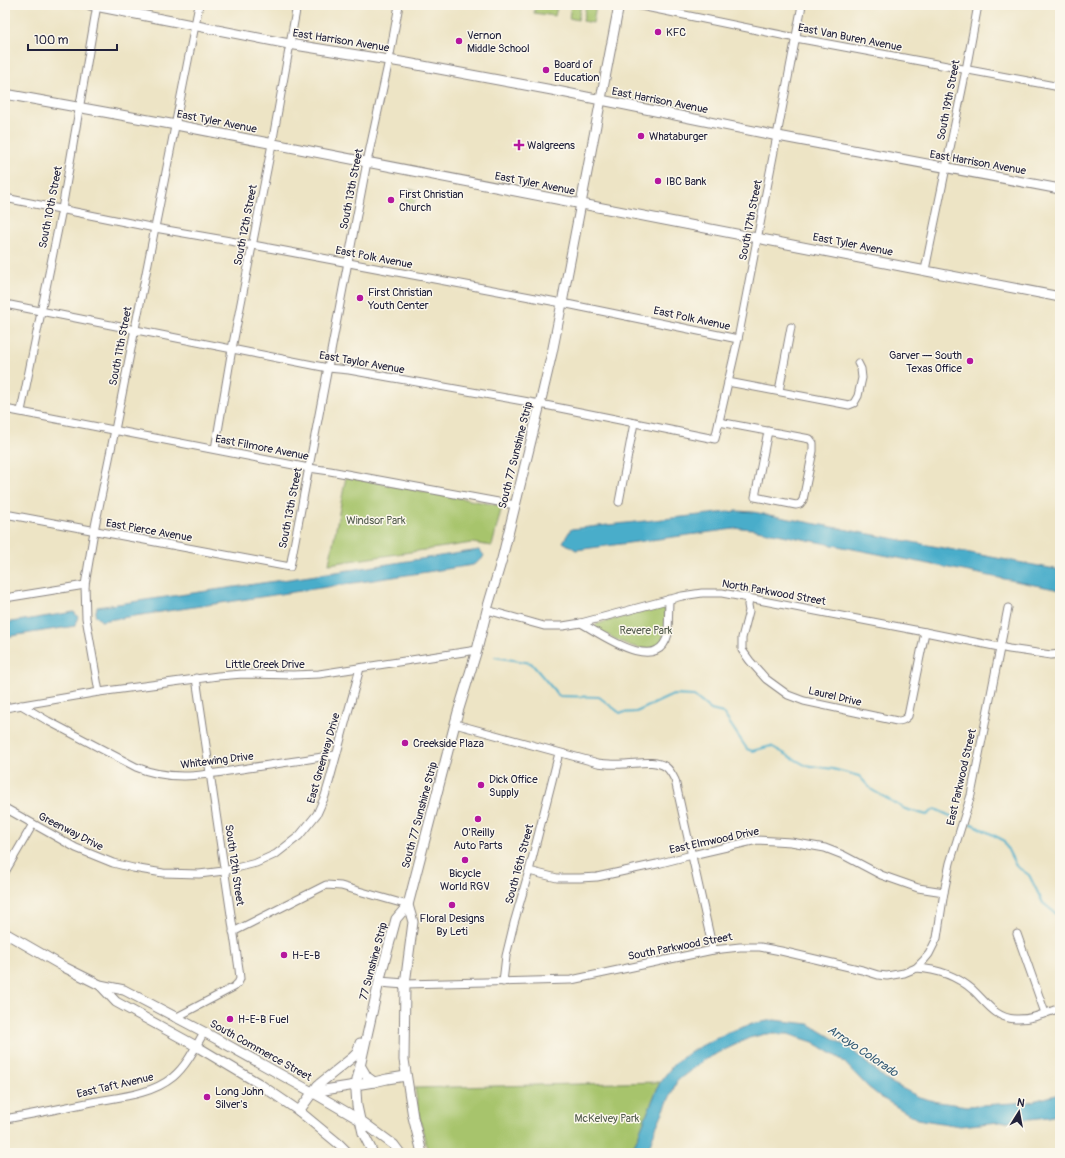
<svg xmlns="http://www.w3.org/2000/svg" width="1065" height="1158" viewBox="0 0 1065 1158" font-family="Pangolin,sans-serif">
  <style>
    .green { fill: #a7c46c; stroke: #647354 }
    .water { fill: #4aadca; stroke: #366882 }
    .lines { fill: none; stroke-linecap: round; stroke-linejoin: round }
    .stream { stroke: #4aadca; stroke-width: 2 }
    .minor-casing { stroke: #888380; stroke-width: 9 }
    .major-casing { stroke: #888380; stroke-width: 11 }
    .minor { stroke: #fff; stroke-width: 7 }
    .major { stroke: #fff; stroke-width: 9 }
    .poi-dot { fill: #b5179e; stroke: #fbf7ec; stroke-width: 1.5 }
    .labels { text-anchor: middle; stroke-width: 3; stroke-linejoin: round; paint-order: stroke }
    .poi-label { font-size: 11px; fill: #22223b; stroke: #fbf7ec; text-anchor: start }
    .street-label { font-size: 11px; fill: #22223b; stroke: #fbf7ec }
    .park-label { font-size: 11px; fill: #515b4c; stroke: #fbf7ec }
    .water-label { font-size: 12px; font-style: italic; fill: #325a74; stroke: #fbf7ec }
  </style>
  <rect width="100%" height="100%" fill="#fbf7ec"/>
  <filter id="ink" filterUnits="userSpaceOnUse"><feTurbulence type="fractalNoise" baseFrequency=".025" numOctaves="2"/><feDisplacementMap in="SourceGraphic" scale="8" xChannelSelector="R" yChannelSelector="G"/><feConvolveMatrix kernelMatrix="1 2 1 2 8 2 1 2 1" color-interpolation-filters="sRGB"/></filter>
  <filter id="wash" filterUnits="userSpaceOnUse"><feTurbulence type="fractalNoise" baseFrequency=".012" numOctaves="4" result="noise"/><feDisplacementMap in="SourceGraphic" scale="16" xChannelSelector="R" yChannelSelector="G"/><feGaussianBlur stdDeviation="0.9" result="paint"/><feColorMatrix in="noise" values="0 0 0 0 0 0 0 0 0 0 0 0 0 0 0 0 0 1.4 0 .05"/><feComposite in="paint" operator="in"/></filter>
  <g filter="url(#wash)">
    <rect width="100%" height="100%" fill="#ede4c5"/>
    <g class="green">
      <path d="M 535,5 L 546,5 L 557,7 L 555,16 L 534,13 Z"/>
      <path d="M 571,5 L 581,5 L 578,20 L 569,18 Z"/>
      <path d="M 586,5 L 596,5 L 593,23 L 583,21 Z"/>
      <path d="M 409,189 L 417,191 L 414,204 L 406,202 Z"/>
      <path d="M 346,477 L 502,506 L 492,546 L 472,543 L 329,564 Z"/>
      <path d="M 661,606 L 665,608 C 665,616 667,627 664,635 C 656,666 610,636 595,628 L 595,626 L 597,624 Z"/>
      <path d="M 660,1082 L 631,1153 L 428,1153 L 419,1116 L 415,1088 Z"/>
    </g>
    <g class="water">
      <path d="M 737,511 L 753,512 L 1060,570 L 1060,590 L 752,529 L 741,528 L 576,550 L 563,542 L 571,529 Z"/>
      <path d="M 479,550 L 484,555 L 482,559 L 473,565 L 101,621 L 95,615 L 97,607 L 310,576 Z"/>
      <path d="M 74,612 L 78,617 L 75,626 L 5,637 L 5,623 Z"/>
      <path d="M 774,1020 L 809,1024 L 851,1049 L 886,1080 L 919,1097 L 938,1102 L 967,1106 L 1029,1102 L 1060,1094 L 1060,1114 L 1049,1117 L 960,1126 L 917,1119 L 882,1098 L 868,1087 L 842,1060 L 813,1042 L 788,1034 L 765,1034 L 749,1038 L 704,1060 L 677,1081 L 655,1130 L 647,1153 L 631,1153 L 660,1082 L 674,1064 L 691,1051 L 731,1031 L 755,1023 Z"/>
    </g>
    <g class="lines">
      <g class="stream">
        <path d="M 495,657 L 531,663 L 559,696 L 599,697 L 620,713 L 636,712 L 673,695 L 694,696 L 711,710 L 723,713 L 747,749 L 752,751 L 771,746 L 805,765 L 833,769 L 859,776 L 872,790 L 905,809 L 927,815 L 935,809 L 957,819"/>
        <path d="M 970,823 L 1003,840 L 1016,866 L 1029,875 L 1043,903 L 1060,917"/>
      </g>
    </g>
  </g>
  <g filter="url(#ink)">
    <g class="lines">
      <g class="minor-casing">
        <g id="minor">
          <path d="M 636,5 L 796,38 L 1060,87"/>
          <path d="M 5,198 L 155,228 L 253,245 L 562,303 L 738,339"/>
          <path d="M 925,270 L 966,70 L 978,5"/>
          <path d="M 5,304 L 328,368 L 349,370 L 540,404 L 715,439 L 738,339 L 802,5"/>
          <path d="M 728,382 L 849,405 L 854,403 L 858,396 L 862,378 L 861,369 L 858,363"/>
          <path d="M 779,391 L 791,327"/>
          <path d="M 5,409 L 309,468 L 330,471 L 515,505"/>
          <path d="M 21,411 L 62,209 L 97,5"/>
          <path d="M 719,422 L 810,439 L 813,443 L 813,451 L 803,500 L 800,504 L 796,505 L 755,497 L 768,431"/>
          <path d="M 215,449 L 232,349 L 272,144 L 297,5"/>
          <path d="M 619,502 L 634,423"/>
          <path d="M 5,514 L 290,567 L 367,162 L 389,60 L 399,5"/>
          <path d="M 5,598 L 85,585"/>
          <path d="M 749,598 L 748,605 L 749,611 L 742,638 L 742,650 L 750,661 L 766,679 L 788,695 L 804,701 L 897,721 C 902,721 904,720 908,716 L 925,632"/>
          <path d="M 487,610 L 544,626 L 563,626 L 581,623 L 682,596 L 702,593 L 722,593 L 925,632 L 1009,649 L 1051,655 L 1060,654"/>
          <path d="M 581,623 C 601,634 658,676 668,634 L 669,599"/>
          <path d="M 99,692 L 86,618 L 85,585 L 94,531 L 115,430 L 199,5"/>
          <path d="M 21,705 L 48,721 L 136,767 C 174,783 209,774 248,768 C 277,764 307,759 336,755"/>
          <path d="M 5,708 L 99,692 L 218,676 L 243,674 L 293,675 L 319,674 L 477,650"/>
          <path d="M 455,724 L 598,763 C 607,764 615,765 623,764 C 636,764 655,759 666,767 C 670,770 673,776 675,780 L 713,950"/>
          <path d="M 5,808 L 76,848 L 113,863 L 133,868 L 163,873 L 199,874 L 224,871 L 256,863 L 276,854 L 299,836 L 317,814 L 325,796 L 330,779 L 360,668"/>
          <path d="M 529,871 L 557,878 L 580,878 L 597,877 L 657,864 L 692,855 L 757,840 L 791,842 L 825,848 L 843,855 L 881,875 L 918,888 L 944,892"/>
          <path d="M 5,872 L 33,824"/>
          <path d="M 233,932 L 326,885 L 341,886 L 408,905"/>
          <path d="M 1017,934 L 1045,1013"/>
          <path d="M 916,968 L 924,960 L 929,954 L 937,938 L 944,892 L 950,863 L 971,795 L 1008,608"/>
          <path d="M 503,982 L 506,956 L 514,923 L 529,871 L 559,753"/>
          <path d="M 405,984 L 571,980 L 713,950 L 740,947 L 760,947 L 781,951 L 862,970 L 878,975 L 887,976 L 904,973 L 916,968 C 937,969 957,976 973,990 C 986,1002 995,1018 1015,1019 C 1031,1020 1046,1013 1060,1008"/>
          <path d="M 175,1018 L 234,987 L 238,983 L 240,979 L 239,969 L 196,678"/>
          <path d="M 5,1119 C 34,1114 63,1108 92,1102 C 119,1097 151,1095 173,1077 C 187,1065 195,1048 204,1032"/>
        </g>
      </g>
      <g class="major-casing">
        <g id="major">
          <path d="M 90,5 L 289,44 L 407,63 L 552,90 L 778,136 L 1060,189"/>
          <path d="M 5,94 L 176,125 L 1060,297"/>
          <path d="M 408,905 L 413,922 L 405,984 L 404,1060 L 413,1117 L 422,1153"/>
          <path d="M 5,933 L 66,968 L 100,985 L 124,990 L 204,1032 L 312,1092 L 360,1120 L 394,1145 L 400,1153"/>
          <path d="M 379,982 L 405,984"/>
          <path d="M 100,985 L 116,1002 L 196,1046 L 258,1083 L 299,1111 L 339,1144 L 348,1153"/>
          <path d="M 360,1065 L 367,1077 L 374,1082"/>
          <path d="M 312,1092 L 374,1082 L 387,1079 L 406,1076"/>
          <path d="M 299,1111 L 318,1085 L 353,1057 L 357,1053 L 360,1043"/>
          <path d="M 373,1153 L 363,1133 L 360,1120 L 357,1106 L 356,1091 L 357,1080 L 379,982 L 396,919 L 408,905 L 458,712 L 477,650 L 488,606 L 502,559 L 540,404 L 552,353 L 562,303 L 619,5"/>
        </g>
      </g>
      <use href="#minor" class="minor"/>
      <use href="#major" class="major"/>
    </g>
  </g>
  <g class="poi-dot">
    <circle cx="658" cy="32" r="4"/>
    <circle cx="459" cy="41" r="4"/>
    <circle cx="546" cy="70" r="4"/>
    <circle cx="641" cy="136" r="4"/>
    <path d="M517 139h4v4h4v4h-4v4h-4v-4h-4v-4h4z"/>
    <circle cx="658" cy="181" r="4"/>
    <circle cx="391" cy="200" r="4"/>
    <circle cx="360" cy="298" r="4"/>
    <circle cx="970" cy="361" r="4"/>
    <circle cx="405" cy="743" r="4"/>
    <circle cx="481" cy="785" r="4"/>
    <circle cx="478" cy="819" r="4"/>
    <circle cx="465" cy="860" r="4"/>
    <circle cx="452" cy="905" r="4"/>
    <circle cx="284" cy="955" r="4"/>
    <circle cx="230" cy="1019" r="4"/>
    <circle cx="207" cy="1097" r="4"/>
  </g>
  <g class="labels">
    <g class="poi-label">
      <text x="666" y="36">KFC</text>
      <text x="467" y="39">Vernon<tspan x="467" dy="13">Middle School</tspan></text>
      <text x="554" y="68">Board of<tspan x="554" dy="13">Education</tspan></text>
      <text x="649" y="140">Whataburger</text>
      <text x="527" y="149">Walgreens</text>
      <text x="666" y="185">IBC Bank</text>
      <text x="399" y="198">First Christian<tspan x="399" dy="13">Church</tspan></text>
      <text x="368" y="296">First Christian<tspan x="368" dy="13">Youth Center</tspan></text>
      <text x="962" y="359" text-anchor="end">Garver — South<tspan x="962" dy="13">Texas Office</tspan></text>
      <text x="413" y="747">Creekside Plaza</text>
      <text x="489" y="783">Dick Office<tspan x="489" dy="13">Supply</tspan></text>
      <text x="478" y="836" text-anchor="middle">O'Reilly<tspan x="478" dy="13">Auto Parts</tspan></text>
      <text x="465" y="877" text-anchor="middle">Bicycle<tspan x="465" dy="13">World RGV</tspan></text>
      <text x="452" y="922" text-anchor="middle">Floral Designs<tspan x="452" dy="13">By Leti</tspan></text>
      <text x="292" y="959">H-E-B</text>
      <text x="238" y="1023">H-E-B Fuel</text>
      <text x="215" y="1095">Long John<tspan x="215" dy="13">Silver's</tspan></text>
    </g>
    <g class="street-label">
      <text transform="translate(850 37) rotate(11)" y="4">East Van Buren Avenue</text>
      <text transform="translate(341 40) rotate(9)" y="4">East Harrison Avenue</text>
      <text transform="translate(660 100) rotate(11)" y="4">East Harrison Avenue</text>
      <text transform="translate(948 100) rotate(-79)" y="4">South 19th Street</text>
      <text transform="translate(217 121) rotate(11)" y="4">East Tyler Avenue</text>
      <text transform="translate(978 162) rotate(10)" y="4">East Harrison Avenue</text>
      <text transform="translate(535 183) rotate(11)" y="4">East Tyler Avenue</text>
      <text transform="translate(351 189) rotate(-79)" y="4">South 13th Street</text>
      <text transform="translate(50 207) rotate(-79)" y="4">South 10th Street</text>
      <text transform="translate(750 220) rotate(-79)" y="4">South 17th Street</text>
      <text transform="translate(245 225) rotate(-79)" y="4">South 12th Street</text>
      <text transform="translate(853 244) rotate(11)" y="4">East Tyler Avenue</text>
      <text transform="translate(374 257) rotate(11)" y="4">East Polk Avenue</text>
      <text transform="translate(692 318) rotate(12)" y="4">East Polk Avenue</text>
      <text transform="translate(120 346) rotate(-79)" y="4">South 11th Street</text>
      <text transform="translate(362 362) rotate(10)" y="4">East Taylor Avenue</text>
      <text transform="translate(262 447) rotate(11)" y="4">East Filmore Avenue</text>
      <text transform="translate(515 455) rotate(-76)" y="4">South 77 Sunshine Strip</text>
      <text transform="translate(290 508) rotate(-79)" y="4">South 13th Street</text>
      <text transform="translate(149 530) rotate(10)" y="4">East Pierce Avenue</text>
      <text transform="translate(774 592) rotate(10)" y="4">North Parkwood Street</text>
      <text x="265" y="668">Little Creek Drive</text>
      <text transform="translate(835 696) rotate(13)" y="4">Laurel Drive</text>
      <text transform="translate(323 758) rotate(-74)" y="4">East Greenway Drive</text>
      <text transform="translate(217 760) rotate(-7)" y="4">Whitewing Drive</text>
      <text transform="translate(961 777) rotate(-77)" y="4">East Parkwood Street</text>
      <text transform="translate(419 815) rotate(-75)" y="4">South 77 Sunshine Strip</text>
      <text transform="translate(71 831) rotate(27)" y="4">Greenway Drive</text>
      <text transform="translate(714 840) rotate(-12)" y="4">East Elmwood Drive</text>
      <text transform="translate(519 864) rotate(-75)" y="4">South 16th Street</text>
      <text transform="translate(235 865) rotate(82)" y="4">South 12th Street</text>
      <text transform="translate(680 946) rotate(-11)" y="4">South Parkwood Street</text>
      <text transform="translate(373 961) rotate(-75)" y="4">77 Sunshine Strip</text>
      <text transform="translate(261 1050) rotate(29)" y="4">South Commerce Street</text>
      <text transform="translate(115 1085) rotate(-13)" y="4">East Taft Avenue</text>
    </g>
    <g class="park-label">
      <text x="376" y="524">Windsor Park</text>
      <text x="646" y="634">Revere Park</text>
      <text x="607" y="1122">McKelvey Park</text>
    </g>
    <g class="water-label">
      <text transform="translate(863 1051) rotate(34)" y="4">Arroyo Colorado</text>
    </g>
  </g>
  <rect width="1065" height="1158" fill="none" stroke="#fbf7ec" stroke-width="20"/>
  <g transform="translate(1019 1112) rotate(11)" stroke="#fbf7ec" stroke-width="3" paint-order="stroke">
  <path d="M0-3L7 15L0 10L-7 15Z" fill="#22223b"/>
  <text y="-6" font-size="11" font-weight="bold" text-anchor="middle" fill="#22223b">N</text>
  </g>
  <path d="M28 44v6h89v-6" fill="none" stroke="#22223b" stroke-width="2"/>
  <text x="34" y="44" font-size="12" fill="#22223b" stroke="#fbf7ec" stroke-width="3" paint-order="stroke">100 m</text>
</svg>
